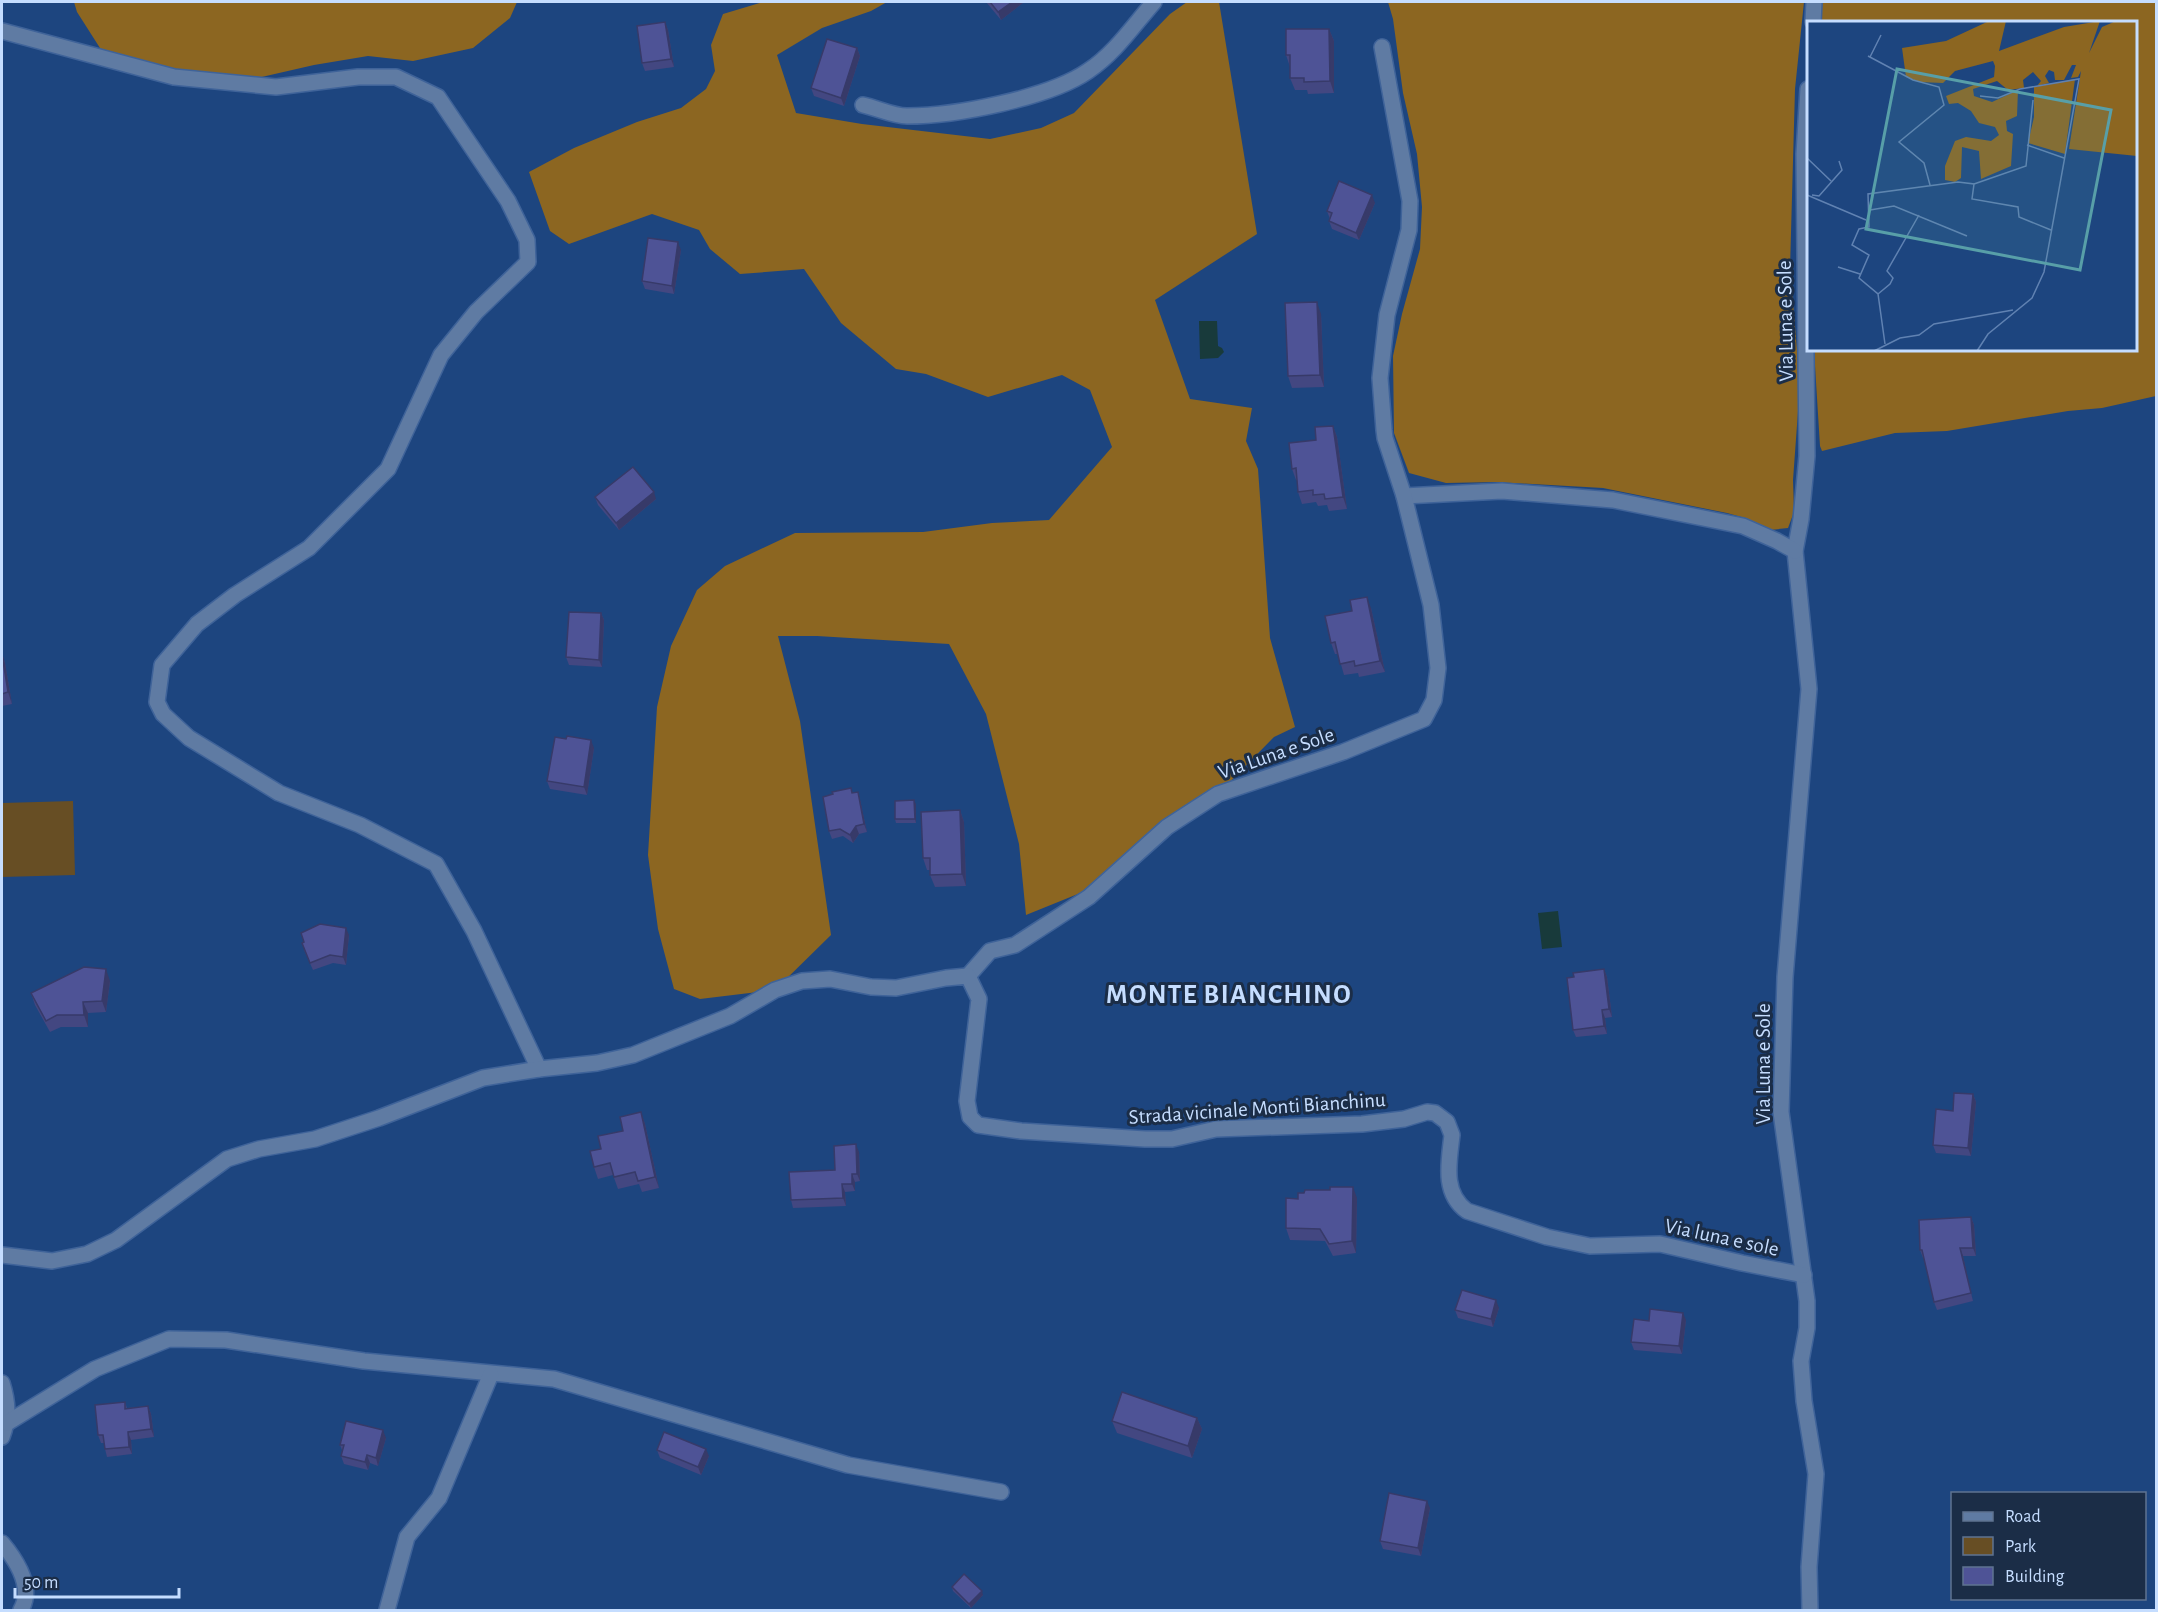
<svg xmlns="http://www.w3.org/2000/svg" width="2158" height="1612" viewBox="0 0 2158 1612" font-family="'Alegreya Sans',sans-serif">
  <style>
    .green { fill: #674e24 }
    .forest { fill: #8c6621 }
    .water { fill: #183a3b }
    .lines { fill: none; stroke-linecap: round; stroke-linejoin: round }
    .minor-casing { stroke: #3f6399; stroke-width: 18 }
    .minor { stroke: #5f7ba3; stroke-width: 15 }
    .wall { fill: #434781 }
    .shaded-wall { fill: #373a69 }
    .building { fill: #4e5396; stroke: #373a69; stroke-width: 1.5 }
    .labels { text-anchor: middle; stroke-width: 6; stroke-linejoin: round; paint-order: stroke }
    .street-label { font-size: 21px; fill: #c5ddff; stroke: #1b2d47 }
    .district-label { font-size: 27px; font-weight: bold; letter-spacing: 1.5px; fill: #c5ddff; stroke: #1b2d47 }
    .inset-road { fill: none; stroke: #6082b2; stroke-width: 1.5 }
    .view { fill: #589fa8; fill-opacity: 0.15; stroke: #589fa8; stroke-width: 3 }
    .inset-edge { fill: none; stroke: #c5ddff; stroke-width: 3 }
  </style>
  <rect width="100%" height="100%" fill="#1d457f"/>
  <path class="green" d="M 73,801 L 75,875 L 2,877 L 2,803 Z"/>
  <g class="forest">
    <path d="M 74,2 L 517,2 L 510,18 L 473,48 L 413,61 L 368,56 L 314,65 L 236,83 L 107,59 L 77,12 Z"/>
    <path d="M 763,2 L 887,2 L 871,11 L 822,28 L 777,55 L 796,113 L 862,124 L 990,139 L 1041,128 L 1074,113 L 1170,14 L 1187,2 L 1219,2 L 1257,234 L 1155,300 L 1190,399 L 1252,408 L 1246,441 L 1258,469 L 1270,638 L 1295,727 L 1274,737 L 1218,794 L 1105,883 L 1026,915 L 1019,844 L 986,714 L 949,644 L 817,636 L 778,636 L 800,721 L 831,935 L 775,990 L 700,999 L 674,989 L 658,929 L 648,855 L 657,707 L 671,646 L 697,590 L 725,566 L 795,533 L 923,532 L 992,523 L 1049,520 L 1112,447 L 1090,390 L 1062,375 L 988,397 L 926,374 L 896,369 L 841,323 L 804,269 L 740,274 L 710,249 L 699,230 L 652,214 L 569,244 L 550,231 L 529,172 L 574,148 L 637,122 L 681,108 L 706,89 L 715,71 L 711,45 L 723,14 Z"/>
    <path d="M 1388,2 L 1804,2 L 1795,89 L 1790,269 L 1800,384 L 1793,480 L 1794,512 L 1788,528 L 1770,530 L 1745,518 L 1727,513 L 1603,488 L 1495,482 L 1446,483 L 1409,473 L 1394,433 L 1393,356 L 1402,314 L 1420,249 L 1422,207 L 1417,154 L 1403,93 L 1393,19 Z"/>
    <path d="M 1820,2 L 2156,2 L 2156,396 L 2102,408 L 2068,411 L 1947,431 L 1895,433 L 1822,451 L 1820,446 L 1814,350 L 2136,350 L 2136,22 L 1819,22 Z"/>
  </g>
  <g class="water">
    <path d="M 1199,321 L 1217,321 L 1218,346 L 1222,348 L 1224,352 L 1218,358 L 1200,359 Z"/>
    <path d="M 1558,911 L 1562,947 L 1542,949 L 1538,913 Z"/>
  </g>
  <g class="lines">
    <g class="minor-casing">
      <g id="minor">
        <path d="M 1813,22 L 1814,2"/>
        <path d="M 2,31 L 174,77 L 276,87 L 358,77 L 396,77 L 438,97 L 508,201 L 527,240 L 528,262 L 476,312 L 441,355 L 388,469 L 309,548 L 235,595 L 197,624 L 162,665 L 157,702 L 163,714 L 189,738 L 279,793 L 360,825 L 436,864 L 474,931 L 539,1069"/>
        <path d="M 1808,89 L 1804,154 L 1807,456 L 1801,519 L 1795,551 L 1809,689 L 1785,977 L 1781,1112 L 1807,1301 L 1807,1328 L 1801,1361 L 1804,1401 L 1816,1474 L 1809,1567 L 1810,1610"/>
        <path d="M 863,105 C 877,108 893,116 907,116 C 955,116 1049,98 1088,71 C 1115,53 1133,26 1154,2"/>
        <path d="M 1404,496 L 1502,491 L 1613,500 L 1743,526 L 1777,541 L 1795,551"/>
        <path d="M 968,976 L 990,951 L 1015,945 L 1089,897 L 1167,827 L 1218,794 L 1343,752 L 1424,719 L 1434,700 L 1438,668 L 1431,605 L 1404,496 L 1385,438 L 1384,430 L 1380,378 L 1387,315 L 1409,230 L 1410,201 L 1382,47"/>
        <path d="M 2,1255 L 52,1261 L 87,1254 L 116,1240 L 227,1159 L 259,1149 L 315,1139 L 379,1118 L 483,1078 L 539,1069 L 597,1063 L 633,1055 L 730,1016 L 775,990 L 802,981 L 830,979 L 871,987 L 896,988 L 946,978 L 968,976 L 979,999 L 967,1101 L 970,1117 L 978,1125 L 1021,1131 L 1145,1139 L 1172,1139 L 1216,1129 L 1362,1124 L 1404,1119 L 1427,1112 L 1435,1113 L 1447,1122 L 1452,1135 C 1449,1162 1442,1193 1467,1211 L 1547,1237 L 1590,1246 L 1660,1244 L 1742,1263 L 1804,1275"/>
        <path d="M 2,1383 C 8,1402 9,1418 2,1437"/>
        <path d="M 7,1423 L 95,1369 L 169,1339 L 226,1340 L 364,1361 L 554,1379 L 848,1465 L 1001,1492"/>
        <path d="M 2,1543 C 17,1561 34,1587 21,1610"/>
        <path d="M 387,1610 L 407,1537 L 439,1498 L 491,1374"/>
      </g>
    </g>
    <use href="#minor" class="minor"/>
  </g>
  <g class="wall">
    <path d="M 986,2 L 1024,2 L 1001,20 Z"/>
    <path d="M 665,22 L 668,30 L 674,67 L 645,71 L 642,63 Z"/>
    <path d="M 1329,29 L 1334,41 L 1334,93 L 1308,94 L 1307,90 L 1295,90 L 1290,78 L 1290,67 L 1286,55 Z"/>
    <path d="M 857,48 L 860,56 L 844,106 L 814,96 L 811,88 Z"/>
    <path d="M 1375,203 L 1359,240 L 1332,229 L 1329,221 L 1330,219 L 1327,211 Z"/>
    <path d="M 681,250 L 674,294 L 645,289 L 642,281 Z"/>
    <path d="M 1321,314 L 1324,387 L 1292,388 L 1288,376 Z"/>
    <path d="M 1333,426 L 1337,437 L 1347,509 L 1329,511 L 1327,505 L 1318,506 L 1316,502 L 1302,504 L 1298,492 L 1297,480 L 1296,480 L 1292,469 L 1316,440 Z"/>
    <path d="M 595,497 L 656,499 L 619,530 L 598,505 Z"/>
    <path d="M 1371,608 L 1385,672 L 1359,677 L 1358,673 L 1344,675 L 1338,654 L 1335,654 L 1331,643 Z"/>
    <path d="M 601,613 L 604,620 L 602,667 L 569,665 L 566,657 Z"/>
    <path d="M 2,653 L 5,663 L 12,704 L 2,706 Z"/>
    <path d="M 594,748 L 587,795 L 550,789 L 547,781 Z"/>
    <path d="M 853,793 L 860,800 L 867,832 L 859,834 L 853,843 L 843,836 L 832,839 L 829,831 Z"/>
    <path d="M 916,804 L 916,823 L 896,823 L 895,819 Z"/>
    <path d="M 960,810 L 964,822 L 966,886 L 935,887 L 930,875 L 930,870 L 927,870 L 923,858 Z"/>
    <path d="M 301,933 L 349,935 L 346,965 L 333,963 L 313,970 L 304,950 L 304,942 Z"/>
    <path d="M 1604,969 L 1607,977 L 1612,1017 L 1605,1018 L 1607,1034 L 1576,1037 L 1573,1030 L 1574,977 Z"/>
    <path d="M 110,981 L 106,1012 L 88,1013 L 88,1027 L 61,1027 L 50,1032 L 35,1005 L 31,993 Z"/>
    <path d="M 1973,1094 L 1976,1102 L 1971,1156 L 1936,1153 L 1933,1145 L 1953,1111 Z"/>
    <path d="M 641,1112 L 645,1124 L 659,1188 L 642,1192 L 639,1184 L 618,1189 L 613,1175 L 598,1179 L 594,1167 L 601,1149 L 623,1131 Z"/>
    <path d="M 859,1152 L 860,1181 L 855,1182 L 855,1191 L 845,1192 L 846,1206 L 793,1208 L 791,1200 Z"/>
    <path d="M 1357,1198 L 1356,1253 L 1333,1256 L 1325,1241 L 1290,1240 L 1286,1228 Z"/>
    <path d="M 1971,1217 L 1974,1225 L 1976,1256 L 1963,1256 L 1973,1301 L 1937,1310 L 1934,1302 L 1924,1258 L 1923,1258 L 1920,1250 Z"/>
    <path d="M 1499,1308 L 1493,1327 L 1458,1318 L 1455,1310 Z"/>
    <path d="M 1686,1320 L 1682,1354 L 1634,1350 L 1631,1342 L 1649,1321 Z"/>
    <path d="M 125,1402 L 127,1408 L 148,1406 L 151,1414 L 154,1437 L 131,1440 L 132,1454 L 107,1457 L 105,1449 L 104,1443 L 101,1443 L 98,1435 Z"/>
    <path d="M 1197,1418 L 1202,1429 L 1192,1458 L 1117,1433 L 1112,1421 Z"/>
    <path d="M 386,1438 L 378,1466 L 370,1463 L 368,1470 L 344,1464 L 341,1456 L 342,1450 L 340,1445 Z"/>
    <path d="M 657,1450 L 709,1456 L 701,1475 L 660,1458 Z"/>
    <path d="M 1430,1508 L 1421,1556 L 1383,1549 L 1380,1541 Z"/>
    <path d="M 952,1587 L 983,1595 L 971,1608 L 953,1591 Z"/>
  </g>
  <g class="shaded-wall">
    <path d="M 1012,2 L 1024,2 L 1001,20 L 998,12 Z"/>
    <path d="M 665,22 L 668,30 L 674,67 L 671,59 Z"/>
    <path d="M 1329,29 L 1334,41 L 1334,93 L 1330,81 Z"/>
    <path d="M 857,48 L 860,56 L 844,106 L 841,98 Z"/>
    <path d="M 1372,195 L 1375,203 L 1359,240 L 1356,233 Z"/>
    <path d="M 678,242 L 681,250 L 674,294 L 672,286 Z"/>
    <path d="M 1317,302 L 1321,314 L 1324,387 L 1320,375 Z"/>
    <path d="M 1333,426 L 1337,437 L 1347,509 L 1343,497 Z"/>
    <path d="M 654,492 L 656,499 L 619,530 L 616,523 Z"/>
    <path d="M 1367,597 L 1371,608 L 1385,672 L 1380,661 Z"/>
    <path d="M 601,613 L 604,620 L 602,667 L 599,660 Z"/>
    <path d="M 2,653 L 5,663 L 12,704 L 8,692 Z"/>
    <path d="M 591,740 L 594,748 L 587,795 L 584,787 Z"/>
    <path d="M 858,792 L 860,800 L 867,832 L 864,824 Z"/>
    <path d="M 914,800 L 916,804 L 916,823 L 915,819 Z"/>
    <path d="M 960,810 L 964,822 L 966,886 L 962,874 Z"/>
    <path d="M 856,826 L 859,834 L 853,843 L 850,835 Z"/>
    <path d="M 346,928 L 349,935 L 346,965 L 343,957 Z"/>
    <path d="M 106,969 L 110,981 L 106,1012 L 102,1001 Z"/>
    <path d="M 1604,969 L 1607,977 L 1612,1017 L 1609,1009 Z"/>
    <path d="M 83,1002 L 88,1013 L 88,1027 L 84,1015 Z"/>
    <path d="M 1602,1010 L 1605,1018 L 1607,1034 L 1604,1026 Z"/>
    <path d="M 1973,1094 L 1976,1102 L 1971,1156 L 1968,1148 Z"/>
    <path d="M 641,1112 L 645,1124 L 659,1188 L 655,1177 Z"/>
    <path d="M 856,1144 L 859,1152 L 860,1181 L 857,1174 Z"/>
    <path d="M 852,1174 L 855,1182 L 855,1191 L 852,1184 Z"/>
    <path d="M 842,1184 L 845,1192 L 846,1206 L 843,1198 Z"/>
    <path d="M 1353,1187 L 1357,1198 L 1356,1253 L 1352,1241 Z"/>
    <path d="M 1971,1217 L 1974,1225 L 1976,1256 L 1973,1248 Z"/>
    <path d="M 1960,1248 L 1963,1256 L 1973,1301 L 1971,1293 Z"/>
    <path d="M 1496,1300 L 1499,1308 L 1493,1327 L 1491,1319 Z"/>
    <path d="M 1683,1313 L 1686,1320 L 1682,1354 L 1679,1346 Z"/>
    <path d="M 148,1406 L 151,1414 L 154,1437 L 151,1429 Z"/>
    <path d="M 1197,1418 L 1202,1429 L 1192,1458 L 1188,1446 Z"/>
    <path d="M 383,1430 L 386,1438 L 378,1466 L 376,1458 Z"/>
    <path d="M 128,1432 L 131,1440 L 132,1454 L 129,1447 Z"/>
    <path d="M 706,1449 L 709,1456 L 701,1475 L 698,1467 Z"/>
    <path d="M 367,1455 L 370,1463 L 368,1470 L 365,1462 Z"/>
    <path d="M 1427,1501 L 1430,1508 L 1421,1556 L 1418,1548 Z"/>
    <path d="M 982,1591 L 983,1595 L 971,1608 L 969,1604 Z"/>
  </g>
  <g class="building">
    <path d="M 990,2 L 1012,2 L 998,12 Z"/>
    <path d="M 665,22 L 671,59 L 642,63 L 637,26 Z"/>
    <path d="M 1286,29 L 1329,29 L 1330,81 L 1304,82 L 1304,78 L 1290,78 L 1290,55 L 1286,55 Z"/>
    <path d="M 827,39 L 857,48 L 841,98 L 811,88 Z"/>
    <path d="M 1339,181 L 1372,195 L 1356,233 L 1329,221 L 1332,213 L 1327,211 Z"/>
    <path d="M 648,238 L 678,242 L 672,286 L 642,281 Z"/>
    <path d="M 1317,302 L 1320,375 L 1288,376 L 1285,303 Z"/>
    <path d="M 1333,426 L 1343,497 L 1325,499 L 1324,494 L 1313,495 L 1313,490 L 1298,492 L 1296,468 L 1292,469 L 1289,443 L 1316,440 L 1315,427 Z"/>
    <path d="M 633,467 L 654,492 L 616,523 L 595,497 Z"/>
    <path d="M 1367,597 L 1380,661 L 1355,666 L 1354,661 L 1340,664 L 1335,642 L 1331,643 L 1325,616 L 1352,611 L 1350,600 Z"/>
    <path d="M 569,612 L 601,613 L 599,660 L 566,657 Z"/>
    <path d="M 2,655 L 8,692 L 2,694 Z"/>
    <path d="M 567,736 L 591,740 L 584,787 L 547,781 L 555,737 L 566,739 Z"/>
    <path d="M 851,788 L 852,793 L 858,792 L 864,824 L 856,826 L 850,835 L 840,829 L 829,831 L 823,797 L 833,794 L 832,792 Z"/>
    <path d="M 914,800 L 915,819 L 895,819 L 895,801 Z"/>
    <path d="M 960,810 L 962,874 L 930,875 L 930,858 L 923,858 L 921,812 Z"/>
    <path d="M 320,924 L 346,928 L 343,957 L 330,955 L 310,963 L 302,943 L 304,942 L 301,933 Z"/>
    <path d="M 84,967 L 106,969 L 102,1001 L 83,1002 L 84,1015 L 57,1015 L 46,1021 L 31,993 Z"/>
    <path d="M 1604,969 L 1609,1009 L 1602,1010 L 1604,1026 L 1573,1030 L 1567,978 L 1574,977 L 1573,973 Z"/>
    <path d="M 1954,1093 L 1973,1094 L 1968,1148 L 1933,1145 L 1936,1109 L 1953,1111 Z"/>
    <path d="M 641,1112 L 655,1177 L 638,1181 L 635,1172 L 614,1177 L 610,1163 L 594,1167 L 590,1151 L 601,1149 L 598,1136 L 623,1131 L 620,1117 Z"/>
    <path d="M 856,1144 L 857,1174 L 852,1174 L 852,1184 L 842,1184 L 843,1198 L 791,1200 L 789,1172 L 835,1170 L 834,1146 Z"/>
    <path d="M 1330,1187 L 1353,1187 L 1352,1241 L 1329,1244 L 1320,1229 L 1286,1228 L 1286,1198 L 1298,1199 L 1298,1193 L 1304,1193 L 1305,1190 L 1330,1190 Z"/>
    <path d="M 1971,1217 L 1973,1248 L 1960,1248 L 1971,1293 L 1934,1302 L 1922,1250 L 1920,1250 L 1919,1220 Z"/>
    <path d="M 1462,1290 L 1496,1300 L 1491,1319 L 1455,1310 Z"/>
    <path d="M 1650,1309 L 1683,1313 L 1679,1346 L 1631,1342 L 1634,1319 L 1649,1321 Z"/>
    <path d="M 1122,1392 L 1197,1418 L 1188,1446 L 1112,1421 Z"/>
    <path d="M 125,1402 L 125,1409 L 148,1406 L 151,1429 L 128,1432 L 129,1447 L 105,1449 L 103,1435 L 98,1435 L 95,1405 Z"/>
    <path d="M 346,1421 L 383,1430 L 376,1458 L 367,1455 L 365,1462 L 341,1456 L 344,1445 L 340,1445 Z"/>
    <path d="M 664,1432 L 706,1449 L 698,1467 L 657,1450 Z"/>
    <path d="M 1389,1493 L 1427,1501 L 1418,1548 L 1380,1541 Z"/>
    <path d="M 964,1574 L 982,1591 L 969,1604 L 952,1587 Z"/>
  </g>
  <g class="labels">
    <g class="street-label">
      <text transform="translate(1785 321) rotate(-91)" y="7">Via Luna e Sole</text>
      <text transform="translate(1276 753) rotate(-19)" y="7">Via Luna e Sole</text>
      <text transform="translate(1763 1064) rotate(-90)" y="7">Via Luna e Sole</text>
      <text transform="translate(1257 1108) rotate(-4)" y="7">Strada vicinale Monti Bianchinu</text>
      <text transform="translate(1722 1237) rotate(12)" y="7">Via luna e sole</text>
    </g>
    <g class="district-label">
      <text x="1229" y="1003">MONTE BIANCHINO</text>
    </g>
  </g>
  <g transform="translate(1807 21)">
    <rect width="330" height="330" fill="#1d457f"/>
    <path d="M 182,0 L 199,0 L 192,30 L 257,6 L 293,0 L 282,32 L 295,6 L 309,0 L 330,0 L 330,135 L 262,128 L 274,50 L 271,56 L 264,57 L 269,44 L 265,44 L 257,59 L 248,59 L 247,51 L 242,49 L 238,55 L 242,62 L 230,65 L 234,60 L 226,51 L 216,59 L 217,67 L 201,69 L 190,60 L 166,68 L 167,75 L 185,81 L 211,69 L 210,95 L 199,100 L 200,110 L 206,113 L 204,145 L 174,158 L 172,130 L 155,126 L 154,157 L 148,161 L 138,159 L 138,145 L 148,120 L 159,116 L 184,120 L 192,114 L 188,106 L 172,102 L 164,90 L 151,82 L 142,83 L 139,75 L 187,56 L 188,45 L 186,40 L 148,50 L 136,62 L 112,61 L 99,56 L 95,27 L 139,20 ZM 268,58 L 258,133 L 221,122 L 227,96 L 227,66 Z" fill="#8c6621"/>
    <path class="inset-road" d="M 61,35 L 106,59 L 132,66 L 137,84 L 92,121 L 117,142 L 123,164M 63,36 L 74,14M 220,124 L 257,137M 0,137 L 24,160M 167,163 L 219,145 L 226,79M 0,174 L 59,199M 5,174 L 12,175 L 35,149 L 32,140M 63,189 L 87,185 L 160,215M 31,246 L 53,253M 71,273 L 83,263 L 86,257 L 80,250 L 112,194M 78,323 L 71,273 L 52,257 L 62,234 L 45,224 L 52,208 L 62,206 L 61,173 L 151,161 L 167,163 L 165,178 L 211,186 L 212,196 L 244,209M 67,330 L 93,317 L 112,314 L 127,303 L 206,289M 170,330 L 181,313 L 225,277 L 237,251 L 272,58 L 213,68 L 191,77 L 173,75"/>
    <path class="view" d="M 90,48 L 304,89 L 273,249 L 59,208 Z"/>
    <rect width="330" height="330" class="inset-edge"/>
  </g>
  <rect width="2158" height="1612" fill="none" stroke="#c5ddff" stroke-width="6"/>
  <rect x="1951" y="1492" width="195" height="108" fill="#1b2d47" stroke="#5f7391" stroke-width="1.5"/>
  <rect x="1963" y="1512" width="30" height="9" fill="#5f7ba3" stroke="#5f7391" stroke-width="1.5"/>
  <text x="2005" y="1522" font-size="18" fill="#c5ddff">Road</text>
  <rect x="1963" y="1537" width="30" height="18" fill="#674e24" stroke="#5f7391" stroke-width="1.5"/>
  <text x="2005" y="1552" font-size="18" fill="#c5ddff">Park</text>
  <rect x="1963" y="1567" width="30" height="18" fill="#4e5396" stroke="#5f7391" stroke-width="1.5"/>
  <text x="2005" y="1582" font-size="18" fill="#c5ddff">Building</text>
  <path d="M15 1588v9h164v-9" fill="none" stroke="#c5ddff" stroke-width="3"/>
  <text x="24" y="1588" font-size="18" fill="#c5ddff" stroke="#1b2d47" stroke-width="4.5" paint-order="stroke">50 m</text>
</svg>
